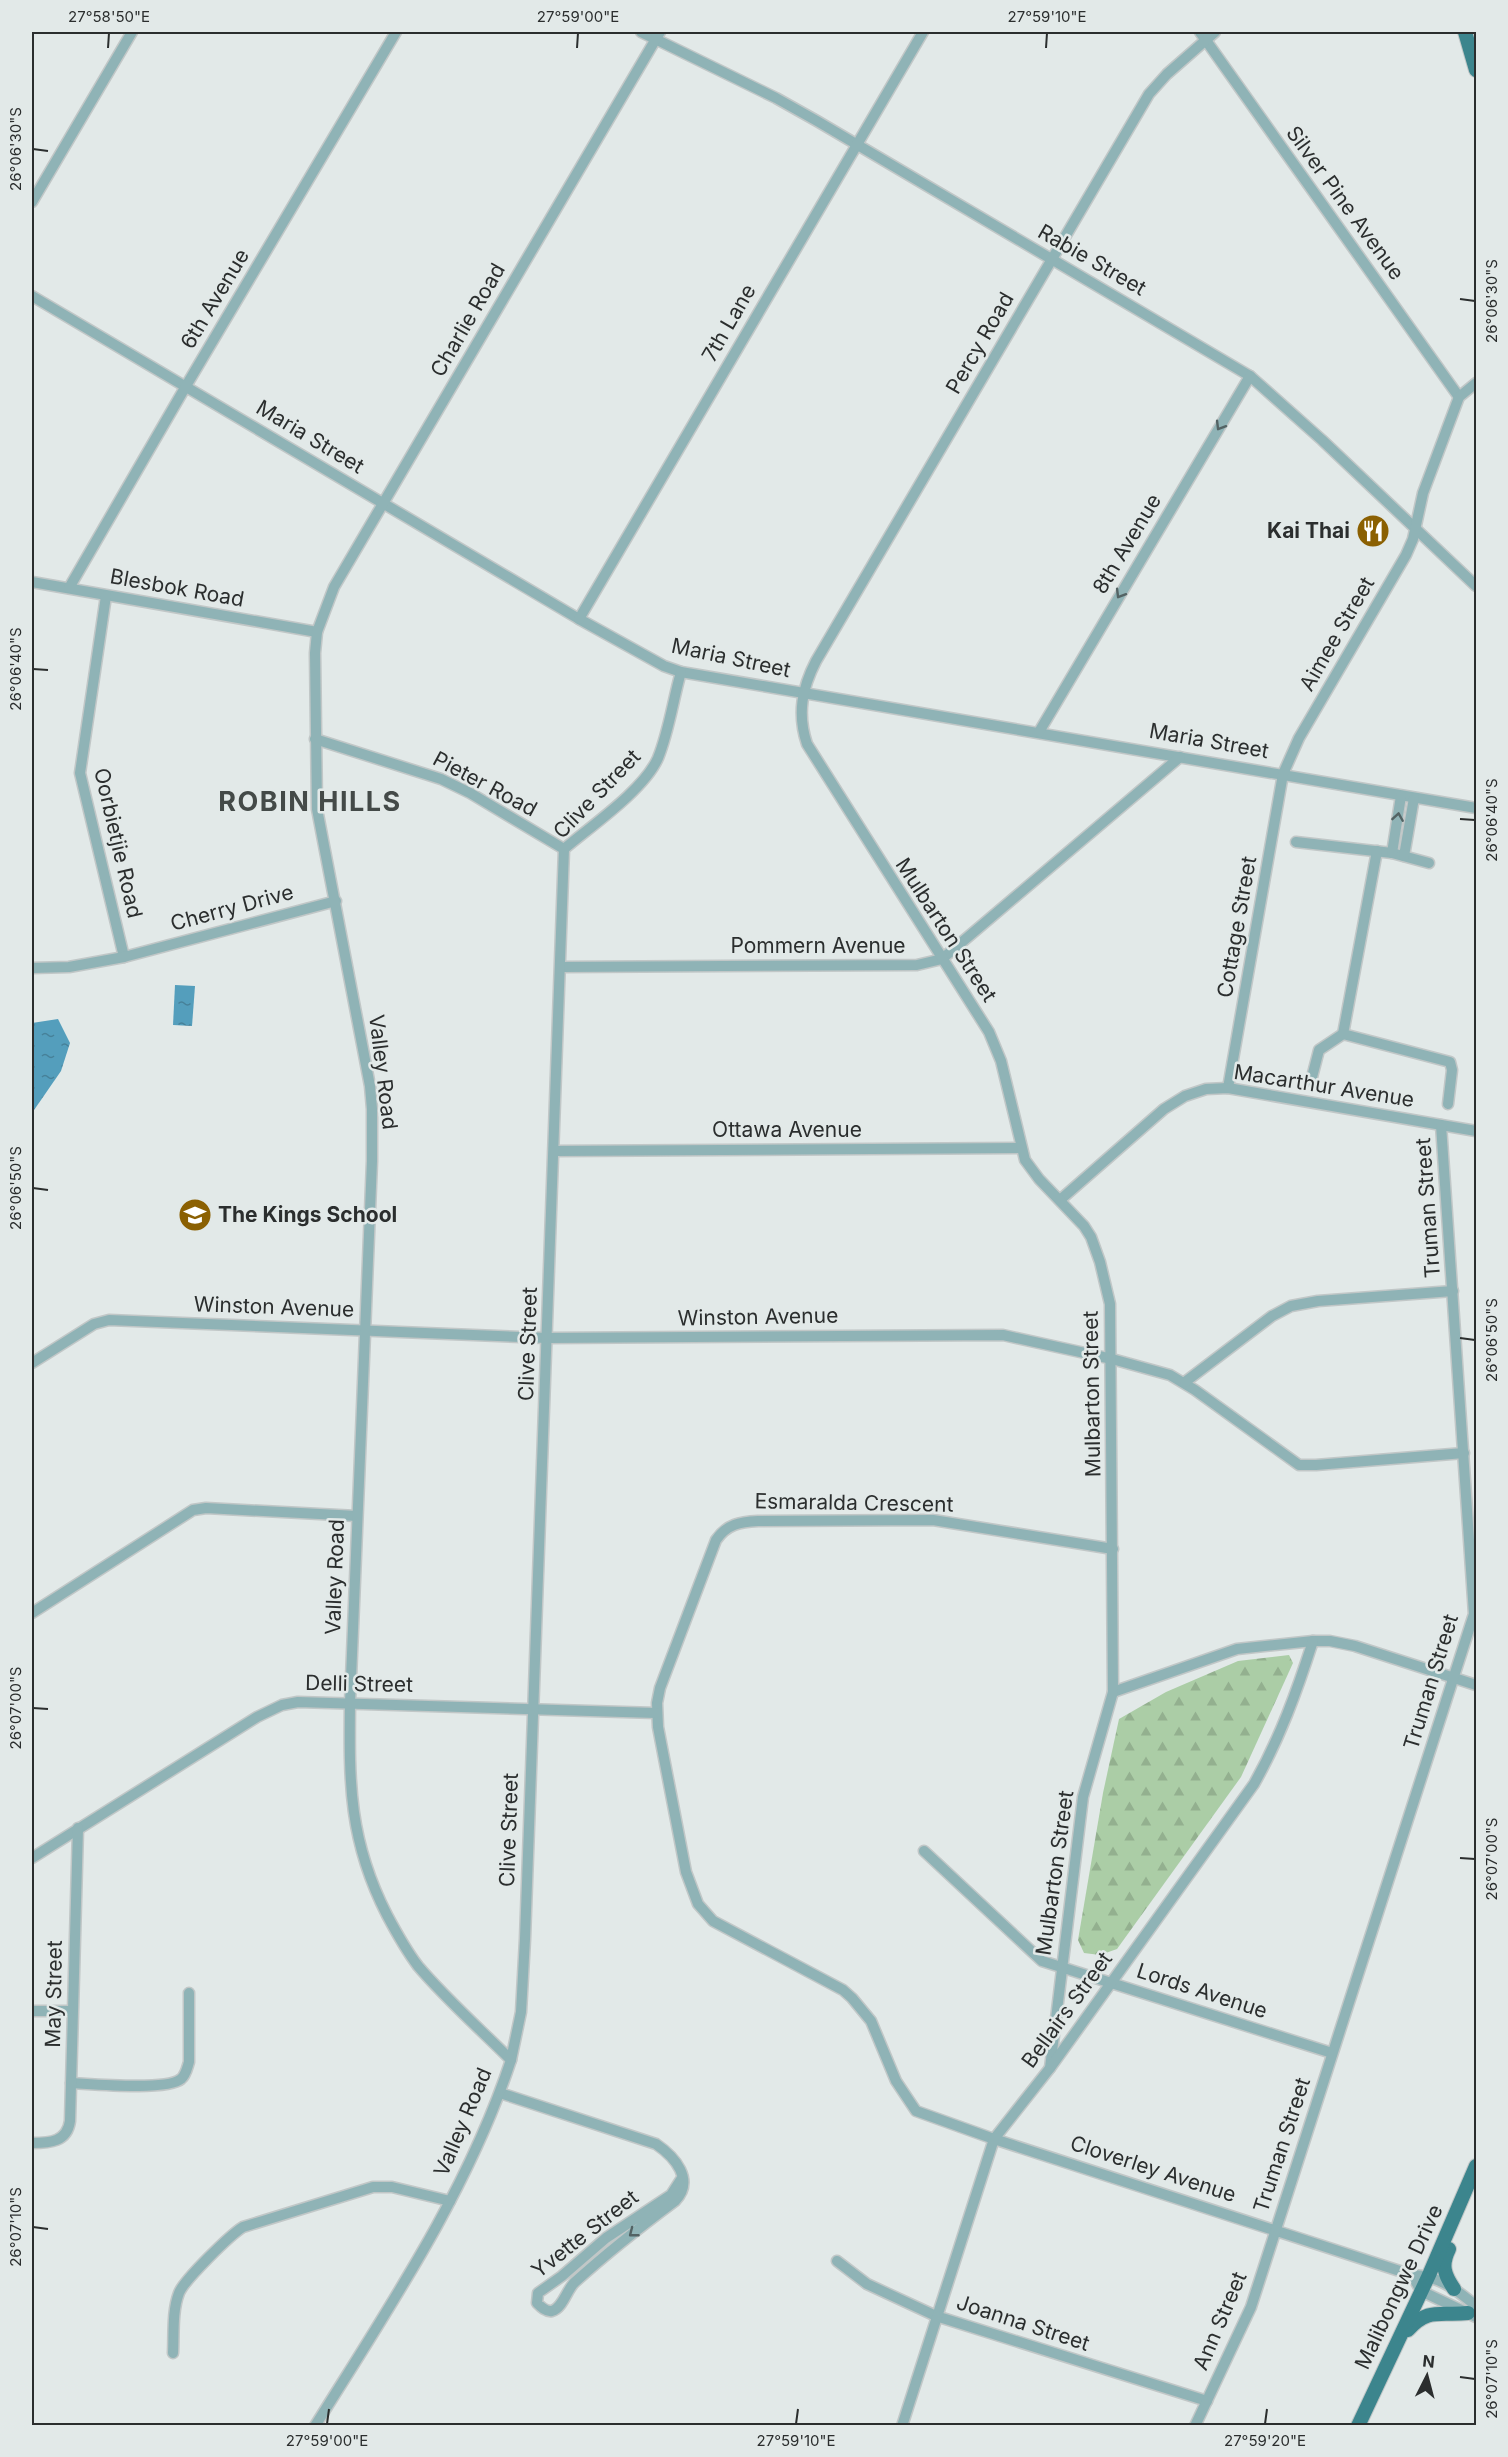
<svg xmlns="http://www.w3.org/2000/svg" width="1508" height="2457" viewBox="0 0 1508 2457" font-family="Inter,sans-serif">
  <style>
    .forest { fill: url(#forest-firs) }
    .water { fill: url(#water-ripples) }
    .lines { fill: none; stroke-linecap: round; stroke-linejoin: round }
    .minor-casing { stroke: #c1c7c7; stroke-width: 13 }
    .major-casing { stroke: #c1c7c7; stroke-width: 16 }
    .minor { stroke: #8fb3b6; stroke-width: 10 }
    .major { stroke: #3c858d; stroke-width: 14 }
    .oneway { stroke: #536364 }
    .ticks { fill: none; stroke: #2b2e2e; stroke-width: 2 }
    .labels { text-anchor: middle; stroke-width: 5; stroke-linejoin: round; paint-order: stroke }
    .street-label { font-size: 21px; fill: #2b2e2e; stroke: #e2e9e8 }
    .poi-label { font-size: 21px; font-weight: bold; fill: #2b2e2e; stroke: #e2e9e8; text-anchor: end }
    .district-label { font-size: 27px; font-weight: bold; letter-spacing: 1.5px; fill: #444a48; stroke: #e2e9e8 }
    .neatline { fill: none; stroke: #2b2e2e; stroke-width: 2 }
    .ticks-label { font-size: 15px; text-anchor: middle; fill: #2b2e2e }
  </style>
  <defs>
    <pattern id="forest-firs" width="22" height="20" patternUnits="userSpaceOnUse" patternTransform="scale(1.5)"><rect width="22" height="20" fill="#abcda6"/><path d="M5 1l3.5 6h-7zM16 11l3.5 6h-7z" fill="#93b08f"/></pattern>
    <pattern id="water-ripples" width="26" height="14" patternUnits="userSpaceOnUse" patternTransform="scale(1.5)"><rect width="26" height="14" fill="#549ebc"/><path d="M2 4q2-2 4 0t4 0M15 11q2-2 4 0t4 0" fill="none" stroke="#468199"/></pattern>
  </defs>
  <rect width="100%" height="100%" fill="#e2e9e8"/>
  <path class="forest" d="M 1289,1655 L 1293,1663 L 1241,1777 L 1117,1949 L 1100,1955 L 1084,1953 L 1078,1940 L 1103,1793 L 1119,1719 L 1166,1692 L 1238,1661 Z"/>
  <g class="water">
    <path d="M 175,985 L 195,986 L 192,1026 L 173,1025 Z"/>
    <path d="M 58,1019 L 70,1043 L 61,1071 L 32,1113 L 32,1023 Z"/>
  </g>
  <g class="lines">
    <g class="minor-casing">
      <g id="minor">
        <path d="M 641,32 L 776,98 L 817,121 L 1250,376 L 1322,440 L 1476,586"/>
        <path d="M 1200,32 L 1459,397"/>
        <path d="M 32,202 L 132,32"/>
        <path d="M 32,296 L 579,619 L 664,666 L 681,672 L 1476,808"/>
        <path d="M 32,582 L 317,632"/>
        <path d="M 69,588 L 186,386 L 396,32"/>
        <path d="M 106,596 L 80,773 L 124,957"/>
        <path d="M 579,619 L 923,32"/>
        <path d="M 1039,732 L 1250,376"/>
        <path d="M 315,739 L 441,779 L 470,793 L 564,849"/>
        <path d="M 1296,842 L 1392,853 L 1429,863"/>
        <path d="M 1392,853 L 1401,796"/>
        <path d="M 1404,856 L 1414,798"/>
        <path d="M 561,967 L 917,965 L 942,959 L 1180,757"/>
        <path d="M 32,968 L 69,967 L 124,957 L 336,901"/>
        <path d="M 1343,1034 L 1377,851"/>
        <path d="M 1311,1081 L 1319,1050 L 1343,1034 L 1450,1062 L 1452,1070 L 1448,1104"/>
        <path d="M 1228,1088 L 1283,774 L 1299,738 L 1406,555 L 1413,539 L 1423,493 L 1459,397 L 1476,383"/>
        <path d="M 555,1151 L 1020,1148"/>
        <path d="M 1060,1200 L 1164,1109 L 1185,1096 L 1206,1089 L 1228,1088 L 1476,1131"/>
        <path d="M 32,1363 L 94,1324 L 109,1320 L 547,1338 L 1003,1335 L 1112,1359 L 1170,1375 L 1195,1390 L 1299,1465 L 1316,1465 L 1464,1453"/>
        <path d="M 1185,1382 L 1272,1316 L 1291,1306 L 1318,1301 L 1453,1291"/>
        <path d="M 1113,1549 L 933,1520 L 758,1521 C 740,1522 727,1524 716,1540 L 660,1688 L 657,1703 L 658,1727 L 686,1872 L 698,1904 L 713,1921 L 843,1990 L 852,1998 L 871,2021 L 896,2081 L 916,2111 L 994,2139 L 1412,2275 C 1438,2275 1457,2290 1476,2306"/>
        <path d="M 32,1613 L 193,1510 L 206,1508 L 357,1516"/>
        <path d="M 1113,1692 L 1237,1649 L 1313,1641 L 1330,1641 L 1355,1646 L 1476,1685"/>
        <path d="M 924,1851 L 1042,1961 L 1332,2053"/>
        <path d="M 32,1858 L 257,1717 L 282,1705 L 298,1702 L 656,1713"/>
        <path d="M 32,2011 L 72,2011"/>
        <path d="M 511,2060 L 521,2012 L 525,1939 L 564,849 C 591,826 644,790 658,758 C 669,731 673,700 681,672"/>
        <path d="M 1050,2068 L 1083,1797 L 1113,1692 L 1110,1304 L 1100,1262 L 1091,1237 L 1084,1226 L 1039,1179 L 1025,1160 L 1001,1061 L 989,1032 L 807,744 C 797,714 802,688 816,661 L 1149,94 L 1167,74 L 1215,32"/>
        <path d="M 71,2083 C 92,2084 167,2091 181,2079 C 186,2075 187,2068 189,2062 L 189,1993"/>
        <path d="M 500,2093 L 656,2144 C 675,2157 695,2180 675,2201 C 640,2227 607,2253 575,2282 C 567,2289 563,2308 552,2311 C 546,2312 541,2307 537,2303 L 538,2293 L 562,2276 L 606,2238 L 671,2195 L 682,2178"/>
        <path d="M 32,2143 C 50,2143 67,2142 70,2121 L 78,1828"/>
        <path d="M 837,2261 L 867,2284 L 936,2316 L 1207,2401"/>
        <path d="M 1412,2275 L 1421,2291 L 1476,2317"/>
        <path d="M 173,2353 C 174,2335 172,2311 179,2293 C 184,2280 230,2235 243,2227 L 373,2187 L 392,2187 L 450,2201"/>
        <path d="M 315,2426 C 388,2309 468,2191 511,2060 C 480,2029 446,1999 418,1966 C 406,1950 396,1932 387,1915 C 349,1841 349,1784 350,1703 L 372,1161 L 372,1109 L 370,1086 L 317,809 L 315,653 L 317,632 L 334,587 L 660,32"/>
        <path d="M 902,2426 L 994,2139 L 1050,2068 L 1254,1784 C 1280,1738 1297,1691 1313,1641"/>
        <path d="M 1195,2426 L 1251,2307 L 1474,1614 L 1441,1125"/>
      </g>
    </g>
    <g class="major-casing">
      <g id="major">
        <path d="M 1465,32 L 1476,70"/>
        <path d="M 1449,2249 C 1441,2265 1444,2274 1454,2289"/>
        <path d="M 1408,2330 C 1428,2307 1441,2316 1468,2313"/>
        <path d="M 1358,2426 L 1429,2275 L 1476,2166"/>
      </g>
    </g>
    <use href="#minor" class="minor"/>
    <use href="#major" class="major"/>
  </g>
  <defs><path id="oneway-chevron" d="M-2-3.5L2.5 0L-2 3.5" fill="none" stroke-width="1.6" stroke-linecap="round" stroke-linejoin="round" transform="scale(1.5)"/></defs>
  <g class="oneway">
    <use href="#oneway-chevron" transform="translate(1220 426) rotate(121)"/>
    <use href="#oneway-chevron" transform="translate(1120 594) rotate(121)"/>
    <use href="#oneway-chevron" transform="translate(1398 817) rotate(-81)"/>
    <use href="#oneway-chevron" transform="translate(633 2233) rotate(142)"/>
  </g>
  <path class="ticks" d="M 108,48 L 109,33M 577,48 L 578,33M 1046,48 L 1047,33M 33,149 L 48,151M 1460,299 L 1475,301M 33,669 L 48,670M 1460,819 L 1475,820M 33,1188 L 48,1190M 1460,1338 L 1475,1340M 33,1708 L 48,1709M 1460,1858 L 1475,1859M 33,2227 L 48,2229M 1460,2377 L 1475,2379M 327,2424 L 329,2409M 796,2424 L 798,2409M 1265,2424 L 1267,2409"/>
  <defs>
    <g id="restaurant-disc" transform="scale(1.725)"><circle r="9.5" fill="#8b6002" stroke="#e2e9e8"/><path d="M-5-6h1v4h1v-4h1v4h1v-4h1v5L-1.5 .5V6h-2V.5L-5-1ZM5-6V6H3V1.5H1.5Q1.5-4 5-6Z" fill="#fff"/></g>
    <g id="school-disc" transform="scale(1.725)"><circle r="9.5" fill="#8b6002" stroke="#e2e9e8"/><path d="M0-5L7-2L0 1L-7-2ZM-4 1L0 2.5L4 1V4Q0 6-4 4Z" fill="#fff"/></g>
  </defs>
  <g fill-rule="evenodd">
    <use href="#restaurant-disc" x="1373" y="531"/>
    <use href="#school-disc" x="195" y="1215"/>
  </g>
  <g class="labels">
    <g class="street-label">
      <text transform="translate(1345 203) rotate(54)" y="7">Silver Pine Avenue</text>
      <text transform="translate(1092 260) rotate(30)" y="7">Rabie Street</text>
      <text transform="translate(215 299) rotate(-59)" y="7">6th Avenue</text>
      <text transform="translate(468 320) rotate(-60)" y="7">Charlie Road</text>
      <text transform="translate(729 323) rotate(-60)" y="7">7th Lane</text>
      <text transform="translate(980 343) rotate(-60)" y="7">Percy Road</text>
      <text transform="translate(310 437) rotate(31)" y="7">Maria Street</text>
      <text transform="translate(1127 544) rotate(-59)" y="7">8th Avenue</text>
      <text transform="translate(177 588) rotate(10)" y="7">Blesbok Road</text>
      <text transform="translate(1337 634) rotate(-60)" y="7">Aimee Street</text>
      <text transform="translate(731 658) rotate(12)" y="7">Maria Street</text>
      <text transform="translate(1209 741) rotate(10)" y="7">Maria Street</text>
      <text transform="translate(485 784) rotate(28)" y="7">Pieter Road</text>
      <text transform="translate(597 794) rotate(-46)" y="7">Clive Street</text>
      <text transform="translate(118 843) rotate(77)" y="7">Oorbietjie Road</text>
      <text transform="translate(232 908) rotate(-15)" y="7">Cherry Drive</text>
      <text transform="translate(1237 927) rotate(-80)" y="7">Cottage Street</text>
      <text transform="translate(946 930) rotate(57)" y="7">Mulbarton Street</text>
      <text x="818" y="953">Pommern Avenue</text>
      <text transform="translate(383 1072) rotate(83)" y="7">Valley Road</text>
      <text transform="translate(1324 1086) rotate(9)" y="7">Macarthur Avenue</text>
      <text x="787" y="1137">Ottawa Avenue</text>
      <text transform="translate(1428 1208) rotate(-94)" y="7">Truman Street</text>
      <text transform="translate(274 1307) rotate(2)" y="7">Winston Avenue</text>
      <text transform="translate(758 1317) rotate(-1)" y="7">Winston Avenue</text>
      <text transform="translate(528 1344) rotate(-88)" y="7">Clive Street</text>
      <text transform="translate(1092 1394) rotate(-91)" y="7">Mulbarton Street</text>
      <text transform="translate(854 1503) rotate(1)" y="7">Esmaralda Crescent</text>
      <text transform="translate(335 1577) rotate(-88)" y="7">Valley Road</text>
      <text transform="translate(1431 1682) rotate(-73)" y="7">Truman Street</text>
      <text transform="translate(359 1684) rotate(1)" y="7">Delli Street</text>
      <text transform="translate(509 1830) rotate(-88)" y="7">Clive Street</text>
      <text transform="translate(1055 1873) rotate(-82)" y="7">Mulbarton Street</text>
      <text transform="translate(1202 1991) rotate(18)" y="7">Lords Avenue</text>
      <text transform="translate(54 1994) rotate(-89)" y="7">May Street</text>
      <text transform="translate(1067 2010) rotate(-54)" y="7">Bellairs Street</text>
      <text transform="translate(463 2122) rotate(-67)" y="7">Valley Road</text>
      <text transform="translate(1282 2145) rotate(-72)" y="7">Truman Street</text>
      <text transform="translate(1153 2169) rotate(18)" y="7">Cloverley Avenue</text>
      <text transform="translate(585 2234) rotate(-38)" y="7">Yvette Street</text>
      <text transform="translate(1399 2287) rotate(-65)" y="7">Malibongwe Drive</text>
      <text transform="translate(1220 2321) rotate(-67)" y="7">Ann Street</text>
      <text transform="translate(1023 2323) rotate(18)" y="7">Joanna Street</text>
    </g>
    <g class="poi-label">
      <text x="1350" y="538">Kai Thai</text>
      <text x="218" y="1222" text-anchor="start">The Kings School</text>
    </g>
    <g class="district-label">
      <text x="310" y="811">ROBIN HILLS</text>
    </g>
  </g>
  <rect width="1508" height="2457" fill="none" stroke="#e2e9e8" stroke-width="66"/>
  <g transform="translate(1427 2376) rotate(6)" stroke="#e2e9e8" stroke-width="4.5" paint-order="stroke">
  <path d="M0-4.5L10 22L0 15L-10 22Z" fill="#2b2e2e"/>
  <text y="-9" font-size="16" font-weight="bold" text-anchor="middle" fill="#2b2e2e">N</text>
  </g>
  <rect x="33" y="33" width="1442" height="2391" class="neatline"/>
  <g class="ticks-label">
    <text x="109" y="22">27°58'50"E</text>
    <text x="578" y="22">27°59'00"E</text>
    <text x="1047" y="22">27°59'10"E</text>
    <text transform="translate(16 149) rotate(-90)" y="5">26°06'30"S</text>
    <text transform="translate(1492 301) rotate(-90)" y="5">26°06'30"S</text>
    <text transform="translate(16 669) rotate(-90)" y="5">26°06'40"S</text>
    <text transform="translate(1492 820) rotate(-90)" y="5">26°06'40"S</text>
    <text transform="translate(16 1188) rotate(-90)" y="5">26°06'50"S</text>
    <text transform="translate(1492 1340) rotate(-90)" y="5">26°06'50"S</text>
    <text transform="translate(16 1708) rotate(-90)" y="5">26°07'00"S</text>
    <text transform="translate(1492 1859) rotate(-90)" y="5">26°07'00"S</text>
    <text transform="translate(16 2227) rotate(-90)" y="5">26°07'10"S</text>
    <text transform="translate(1492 2379) rotate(-90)" y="5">26°07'10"S</text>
    <text x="327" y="2446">27°59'00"E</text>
    <text x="796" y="2446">27°59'10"E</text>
    <text x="1265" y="2446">27°59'20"E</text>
  </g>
</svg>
